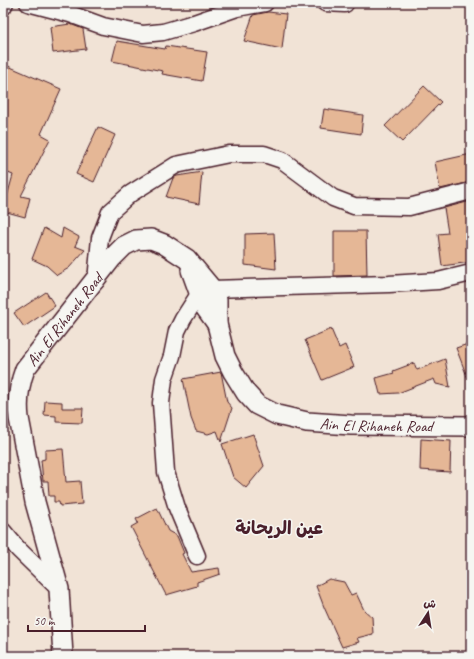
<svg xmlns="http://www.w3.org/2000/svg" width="474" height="659" viewBox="0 0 474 659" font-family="Caveat,'Playpen Sans Arabic',sans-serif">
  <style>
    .building { fill: #e5b796; stroke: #4a1f2b }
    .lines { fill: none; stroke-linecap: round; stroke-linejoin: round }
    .minor-casing { stroke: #4a1f2b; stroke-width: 19 }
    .tertiary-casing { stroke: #4a1f2b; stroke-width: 22 }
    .minor { stroke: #f6f6f2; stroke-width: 16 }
    .tertiary { stroke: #f6f6f2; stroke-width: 19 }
    .labels { text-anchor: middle; stroke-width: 3; stroke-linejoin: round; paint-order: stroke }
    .street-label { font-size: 16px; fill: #4a1f2b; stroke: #f6f6f2 }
    .quarter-label { font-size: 18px; font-weight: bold; fill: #4a1f2b; stroke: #f6f6f2 }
  </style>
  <rect width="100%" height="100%" fill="#f1e3d6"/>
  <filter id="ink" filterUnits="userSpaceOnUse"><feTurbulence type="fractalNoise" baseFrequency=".025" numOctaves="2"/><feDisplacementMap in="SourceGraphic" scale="8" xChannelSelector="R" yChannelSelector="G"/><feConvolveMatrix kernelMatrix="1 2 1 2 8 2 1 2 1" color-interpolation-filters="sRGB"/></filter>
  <g filter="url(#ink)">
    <g class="building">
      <path d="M 268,12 L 286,14 L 282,49 L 244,41 L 253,15 Z"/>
      <path d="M 70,24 L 83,29 L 86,49 L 53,53 L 50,27 Z"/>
      <path d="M 117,41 L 165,49 L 166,46 L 207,52 L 202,81 L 162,74 L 163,71 L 112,61 Z"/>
      <path d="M 8,66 L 61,89 L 41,134 L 50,139 L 21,196 L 30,198 L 25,217 L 3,211 L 13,175 L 3,171 L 3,78 Z"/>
      <path d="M 424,86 L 441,102 L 402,142 L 385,126 Z"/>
      <path d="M 324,109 L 363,115 L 361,134 L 321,128 Z"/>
      <path d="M 98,127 L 115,135 L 94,182 L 76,174 Z"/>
      <path d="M 471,154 L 471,182 L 440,189 L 435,162 Z"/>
      <path d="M 202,172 L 199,204 L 166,197 L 173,178 L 177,176 Z"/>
      <path d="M 471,201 L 471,262 L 442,266 L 438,234 L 448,233 L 444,208 Z"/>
      <path d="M 44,228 L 61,238 L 63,228 L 79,237 L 75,246 L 85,250 L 69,268 L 57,275 L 47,266 L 32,259 Z"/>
      <path d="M 334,231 L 366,231 L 367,275 L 334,276 Z"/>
      <path d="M 274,233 L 276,269 L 245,265 L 245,234 Z"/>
      <path d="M 46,292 L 55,306 L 24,327 L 14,313 Z"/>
      <path d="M 331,329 L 339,348 L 345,345 L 354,367 L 322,380 L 305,340 Z"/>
      <path d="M 471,343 L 471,384 L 470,384 L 456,348 Z"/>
      <path d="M 445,359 L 450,387 L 436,384 L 434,379 L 398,393 L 380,394 L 376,378 L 394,373 L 393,371 L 414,363 L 417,370 Z"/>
      <path d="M 221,372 L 227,402 L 232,408 L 221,442 L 217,431 L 208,434 L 196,431 L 191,418 L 183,379 Z"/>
      <path d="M 45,401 L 62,402 L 62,408 L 83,408 L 82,423 L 56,422 L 56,416 L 44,415 Z"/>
      <path d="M 253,434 L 264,466 L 246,488 L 233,477 L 222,444 Z"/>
      <path d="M 421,439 L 451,441 L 450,472 L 420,470 Z"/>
      <path d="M 63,449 L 66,482 L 80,481 L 82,504 L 60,506 L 59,502 L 54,502 L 54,496 L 49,496 L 48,481 L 43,481 L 41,460 L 45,459 L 45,450 Z"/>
      <path d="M 157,508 L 168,531 L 177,536 L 184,553 L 182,554 L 191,572 L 219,568 L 220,574 L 197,582 L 197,586 L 166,595 L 131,527 L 138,523 L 136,519 Z"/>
      <path d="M 329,579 L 344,582 L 351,595 L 356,593 L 364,610 L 372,617 L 373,634 L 357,638 L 359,642 L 342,647 L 324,607 L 316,586 Z"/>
    </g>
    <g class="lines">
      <g class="minor-casing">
        <g id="minor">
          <path d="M 28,3 L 70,14 L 103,26 L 143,34 L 163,32 L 194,23 L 237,8 L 265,3"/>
          <path d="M 325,3 L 345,4"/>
          <path d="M 3,7 L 5,3"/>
          <path d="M 96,281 L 100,238 L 110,212 L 130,194 L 176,165 L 229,154 L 264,154 L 282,160 L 333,198 L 354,206 L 409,207 L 471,191"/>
          <path d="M 3,531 L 18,549 L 59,589"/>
          <path d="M 197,556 L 177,508 L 166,472 L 161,403 L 164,379 L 172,356 L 177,331 L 183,319 L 199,294 L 212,289 L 389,284 L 438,281 L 471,273"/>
        </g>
      </g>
      <g class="tertiary-casing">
        <g id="tertiary">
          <path d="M 191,270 L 204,306 L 217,324"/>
          <path id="s1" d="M 63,656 L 59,589 L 35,502 L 19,418 C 17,401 19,385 25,369 L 112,258 L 124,246 L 136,240 L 151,239 L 164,244 L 187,259 L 212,289 L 217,300 L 217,324 L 225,356 L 233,372 L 246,393 L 257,405 L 277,415 L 307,422 L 351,425 L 471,426"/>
        </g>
      </g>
      <use href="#minor" class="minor"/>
      <use href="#tertiary" class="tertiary"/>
    </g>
  </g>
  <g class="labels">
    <g class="street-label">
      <text dy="6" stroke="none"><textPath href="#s1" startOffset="356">Ain El Rihaneh Road</textPath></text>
      <text dy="6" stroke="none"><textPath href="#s1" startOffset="810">Ain El Rihaneh Road</textPath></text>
    </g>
    <g class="quarter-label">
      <text x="279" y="534">عين الريحانة</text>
    </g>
  </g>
  <rect width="474" height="659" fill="none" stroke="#f6f6f2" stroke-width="16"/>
  <rect x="8" y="8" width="458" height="643" fill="none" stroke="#4a1f2b" stroke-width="1.5" filter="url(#ink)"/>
  <g transform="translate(428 613) rotate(12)" stroke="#f6f6f2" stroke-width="3" paint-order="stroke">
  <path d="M0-3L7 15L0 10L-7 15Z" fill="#4a1f2b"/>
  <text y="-6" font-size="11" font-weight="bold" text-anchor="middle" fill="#4a1f2b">ش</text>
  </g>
  <path d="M28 625v6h117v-6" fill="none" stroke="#4a1f2b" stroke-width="2"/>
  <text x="34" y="625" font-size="12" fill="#4a1f2b" stroke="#f6f6f2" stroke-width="3" paint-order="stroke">50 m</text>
</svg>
